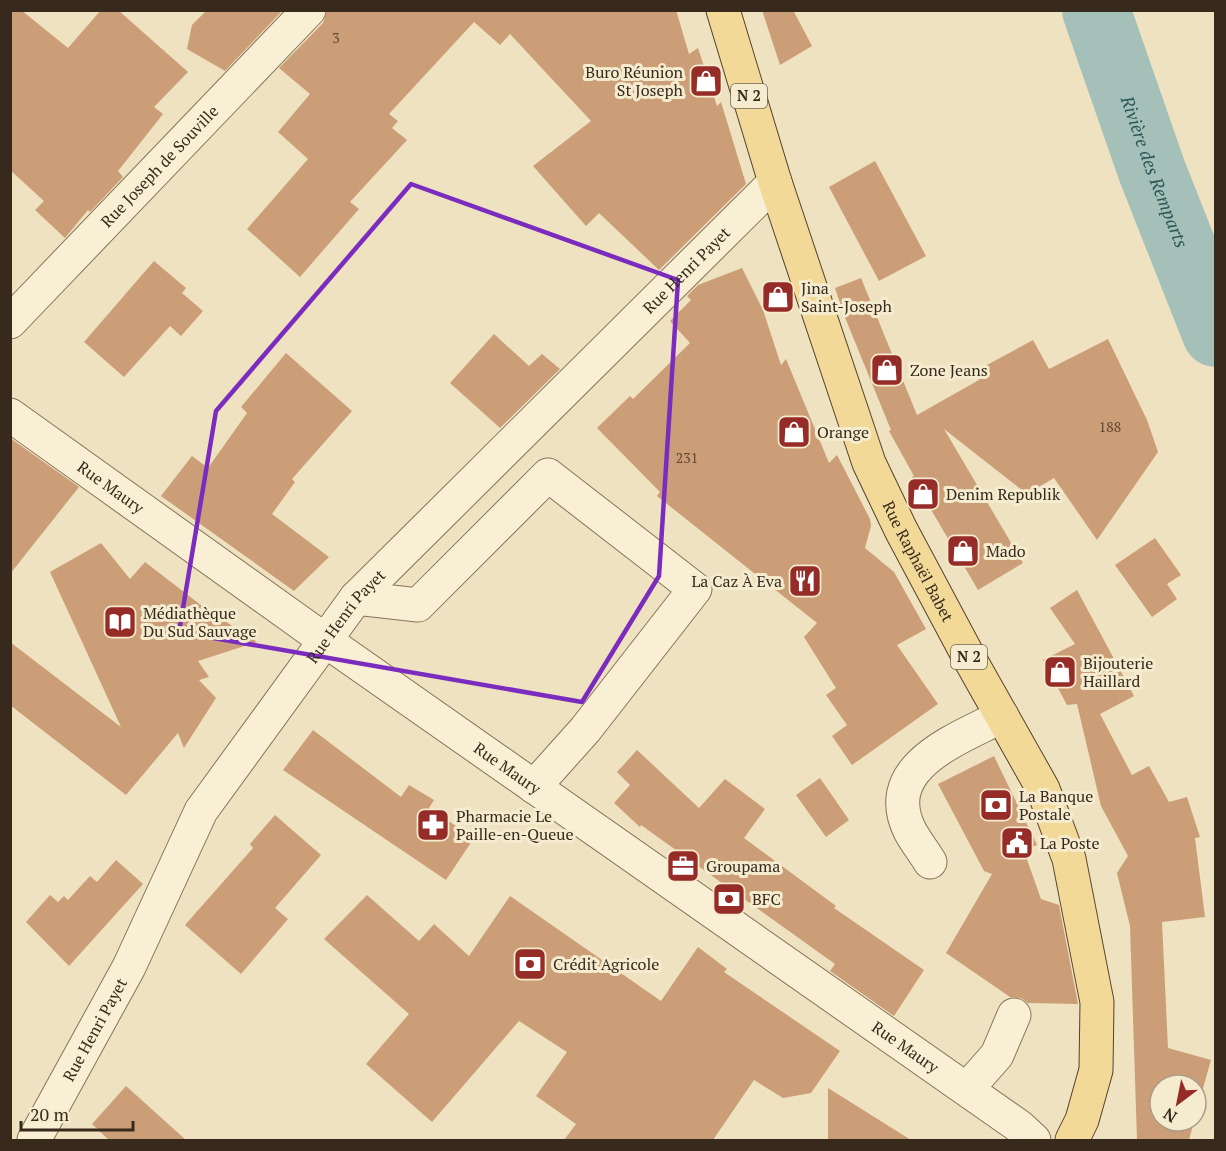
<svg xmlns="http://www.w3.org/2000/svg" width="1226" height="1151" viewBox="0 0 1226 1151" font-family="'PT Serif',serif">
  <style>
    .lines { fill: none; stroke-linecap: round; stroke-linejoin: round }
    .river { stroke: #a4c0b9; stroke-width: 68 }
    .building { fill: #cc9e77 }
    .minor-casing { stroke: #877359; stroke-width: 35 }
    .major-casing { stroke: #55412d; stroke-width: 35 }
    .minor { stroke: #f9efd4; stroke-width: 33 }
    .major { stroke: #f2d998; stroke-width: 33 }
    .marked { fill: none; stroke: #7b2cbf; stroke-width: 4.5; stroke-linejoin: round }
    .labels { text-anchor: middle; stroke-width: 6; stroke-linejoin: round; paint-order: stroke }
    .number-label { font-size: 14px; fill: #5c4734 }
    .shield { fill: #f5ecd0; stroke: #706453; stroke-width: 1.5 }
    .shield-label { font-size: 15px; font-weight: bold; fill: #372a1d }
    .poi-label { font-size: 16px; fill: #372a1d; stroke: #f5ecd0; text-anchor: start }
    .street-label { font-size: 16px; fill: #372a1d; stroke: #f5ecd0 }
    .water-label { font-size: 18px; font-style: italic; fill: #2c5756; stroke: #f5ecd0 }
  </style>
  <rect width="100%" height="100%" fill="#eee2c1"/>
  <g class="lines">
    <path class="river" id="s1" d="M 1096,10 L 1152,171 L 1216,333"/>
  </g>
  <g class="building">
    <path d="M 10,10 L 21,10 L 68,48 L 101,10 L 118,10 L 188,72 L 154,107 L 163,114 L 118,171 L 123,177 L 90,212 L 88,210 L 65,238 L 35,210 L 44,201 L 10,170 Z"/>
    <path d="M 207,10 L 283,10 L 225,71 L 187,49 L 192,25 Z"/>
    <path d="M 327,10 L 676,10 L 689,54 L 698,48 L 717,106 L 721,102 L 746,184 L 659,270 L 599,213 L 586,226 L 533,166 L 591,121 L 510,34 L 500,45 L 474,22 L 389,114 L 398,121 L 392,128 L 407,140 L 350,202 L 359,209 L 300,277 L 247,229 L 308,159 L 278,132 L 310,94 L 279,68 L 323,23 Z"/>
    <path d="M 762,10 L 793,10 L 812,46 L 780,65 Z"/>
    <path d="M 875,161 L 926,256 L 879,281 L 829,187 Z"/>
    <path d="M 154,261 L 186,288 L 182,293 L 203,311 L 181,336 L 170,326 L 124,377 L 84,342 Z"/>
    <path d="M 742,268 L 763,310 L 781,365 L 786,359 L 829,463 L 837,455 L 870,519 L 871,526 L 865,548 L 894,572 L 926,629 L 897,645 L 938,704 L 852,765 L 832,736 L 847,725 L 826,695 L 836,688 L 804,637 L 817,623 L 657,496 L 660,492 L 597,428 L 630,396 L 633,399 L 690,343 L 670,321 L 691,300 L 687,296 L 698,285 Z"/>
    <path d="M 861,278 L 917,415 L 979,380 L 974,372 L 1033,340 L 1049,369 L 1108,339 L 1147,420 L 1158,452 L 1097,540 L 1054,478 L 1027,494 L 944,429 L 1023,563 L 978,590 L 912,477 L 914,476 L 889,431 L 891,430 L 844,315 L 835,288 Z"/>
    <path d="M 494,334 L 529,366 L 542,354 L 560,369 L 500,428 L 450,383 Z"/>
    <path d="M 286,353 L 352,411 L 292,479 L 295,482 L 272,514 L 329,557 L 294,591 L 161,496 L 192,456 L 208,468 L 247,413 L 241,407 Z"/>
    <path d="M 10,438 L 79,487 L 10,574 Z"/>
    <path d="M 1155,538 L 1181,575 L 1167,584 L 1177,599 L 1152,617 L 1115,565 Z"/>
    <path d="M 101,543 L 130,579 L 145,562 L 206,609 L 257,642 L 198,661 L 209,677 L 199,680 L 216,698 L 184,748 L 178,733 L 126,795 L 10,705 L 10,642 L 121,727 L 50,572 Z"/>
    <path d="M 1077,590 L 1134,696 L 1100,714 L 1132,775 L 1149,766 L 1169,802 L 1187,797 L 1200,837 L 1195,838 L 1205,917 L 1162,922 L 1168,1048 L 1211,1060 L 1196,1113 L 1196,1085 L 1160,1085 L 1160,1121 L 1194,1121 L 1189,1140 L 1137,1140 L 1130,926 L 1117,873 L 1128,856 L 1101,806 L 1077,704 L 1067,705 L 1043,660 L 1075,644 L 1050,608 Z"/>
    <path d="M 313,730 L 401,797 L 409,785 L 434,800 L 429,808 L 474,838 L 446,880 L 283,770 Z"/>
    <path d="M 637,750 L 699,808 L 725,779 L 765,809 L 744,838 L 836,906 L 834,908 L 924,970 L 894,1016 L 830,971 L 835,964 L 641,825 L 640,827 L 614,803 L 630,785 L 617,772 Z"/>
    <path d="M 994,756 L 1037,845 L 1024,851 L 1041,899 L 1059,905 L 1078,1004 L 1028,1003 L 1021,998 L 1010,997 L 946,953 L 992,874 L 984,871 L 938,784 Z"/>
    <path d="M 820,778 L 849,820 L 826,837 L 796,795 Z"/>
    <path d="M 275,815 L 321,855 L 275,908 L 288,919 L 241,974 L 185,925 L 253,848 L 250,844 Z"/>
    <path d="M 116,860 L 143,884 L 69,966 L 26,922 L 50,895 L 58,902 L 64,896 L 68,900 L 90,876 L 97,882 Z"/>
    <path d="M 367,895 L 419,941 L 434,924 L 469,956 L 510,896 L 661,1001 L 698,947 L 727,969 L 724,972 L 840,1051 L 811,1093 L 783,1098 L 754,1080 L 713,1140 L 564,1140 L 576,1124 L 536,1096 L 567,1052 L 519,1021 L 432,1122 L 366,1064 L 409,1014 L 324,939 Z"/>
    <path d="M 126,1086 L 186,1140 L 109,1140 L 92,1124 Z"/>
    <path d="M 828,1088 L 911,1140 L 828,1140 Z"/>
  </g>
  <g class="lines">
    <g class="minor-casing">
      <g id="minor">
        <path id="s2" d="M 10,322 L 309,10"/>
        <path id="s3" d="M 10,415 L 326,641 L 1020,1127 L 1034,1140"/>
        <path d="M 356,598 L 418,605 L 548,475 L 695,589 L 585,730 L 534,787"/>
        <path d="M 930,862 C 924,852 916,842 910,831 C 878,766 959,739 1002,716"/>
        <path d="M 967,1089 L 997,1055 L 1014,1015"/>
        <path id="s4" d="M 34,1140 L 129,967 L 201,811 L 356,598 L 775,182"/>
      </g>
    </g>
    <g class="major-casing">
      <g id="major">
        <path id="s5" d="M 723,10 L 775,182 L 869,463 L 901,530 L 972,663 L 1043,789 L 1069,859 L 1097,1002 L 1096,1070 L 1082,1120 L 1072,1140"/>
      </g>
    </g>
    <use href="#minor" class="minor"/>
    <use href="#major" class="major"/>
  </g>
  <path class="marked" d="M 411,184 L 678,280 L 659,576 L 582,702 L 179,632 L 216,411 Z"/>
  <defs>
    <g id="shop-square" transform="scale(1.725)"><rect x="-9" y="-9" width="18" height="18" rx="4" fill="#962c28" stroke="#f5ecd0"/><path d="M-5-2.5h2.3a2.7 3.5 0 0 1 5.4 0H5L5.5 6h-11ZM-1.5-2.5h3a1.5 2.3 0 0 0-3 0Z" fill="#fff"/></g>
    <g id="restaurant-square" transform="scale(1.725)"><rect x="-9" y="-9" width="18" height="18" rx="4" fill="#962c28" stroke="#f5ecd0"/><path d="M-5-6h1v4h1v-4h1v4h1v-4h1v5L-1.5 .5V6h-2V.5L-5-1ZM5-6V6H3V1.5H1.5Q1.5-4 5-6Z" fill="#fff"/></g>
    <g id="library-square" transform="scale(1.725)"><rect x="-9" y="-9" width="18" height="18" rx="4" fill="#962c28" stroke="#f5ecd0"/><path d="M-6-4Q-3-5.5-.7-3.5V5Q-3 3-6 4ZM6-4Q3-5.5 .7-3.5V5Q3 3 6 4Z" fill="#fff"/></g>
    <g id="bank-square" transform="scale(1.725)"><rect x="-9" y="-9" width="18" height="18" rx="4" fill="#962c28" stroke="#f5ecd0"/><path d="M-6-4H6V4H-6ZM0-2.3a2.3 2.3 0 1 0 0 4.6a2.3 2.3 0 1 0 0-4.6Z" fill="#fff"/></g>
    <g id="pharmacy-square" transform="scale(1.725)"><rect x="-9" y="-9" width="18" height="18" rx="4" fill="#962c28" stroke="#f5ecd0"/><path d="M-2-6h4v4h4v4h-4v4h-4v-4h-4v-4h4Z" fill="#fff"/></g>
    <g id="civic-square" transform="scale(1.725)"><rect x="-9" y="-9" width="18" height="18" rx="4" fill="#962c28" stroke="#f5ecd0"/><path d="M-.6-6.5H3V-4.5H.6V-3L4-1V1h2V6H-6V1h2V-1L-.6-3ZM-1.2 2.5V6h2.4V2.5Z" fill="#fff"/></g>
    <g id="office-square" transform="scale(1.725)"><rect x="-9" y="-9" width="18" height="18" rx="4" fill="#962c28" stroke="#f5ecd0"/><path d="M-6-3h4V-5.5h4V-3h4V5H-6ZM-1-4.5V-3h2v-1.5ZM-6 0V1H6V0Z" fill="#fff"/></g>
  </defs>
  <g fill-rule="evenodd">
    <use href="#shop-square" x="706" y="81"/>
    <use href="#shop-square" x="778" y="297"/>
    <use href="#shop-square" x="887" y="370"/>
    <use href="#shop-square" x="794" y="432"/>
    <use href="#shop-square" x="923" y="494"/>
    <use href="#shop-square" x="963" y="551"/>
    <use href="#restaurant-square" x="805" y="581"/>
    <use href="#library-square" x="120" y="622"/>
    <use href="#shop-square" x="1060" y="672"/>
    <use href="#bank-square" x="996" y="805"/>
    <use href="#pharmacy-square" x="433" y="825"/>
    <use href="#civic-square" x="1017" y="843"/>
    <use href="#office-square" x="683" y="866"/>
    <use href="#bank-square" x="729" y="899"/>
    <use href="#bank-square" x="530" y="964"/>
  </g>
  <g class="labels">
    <g class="number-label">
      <text x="336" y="43">3</text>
      <text x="1110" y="432">188</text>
      <text x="687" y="463">231</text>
    </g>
    <g class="shield">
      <rect x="731" y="84" width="36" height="24" rx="4.5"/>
      <rect x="951" y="645" width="36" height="24" rx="4.5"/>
    </g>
    <g class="shield-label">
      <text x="749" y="101">N 2</text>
      <text x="969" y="662">N 2</text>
    </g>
    <g class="poi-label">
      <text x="683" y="78" text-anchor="end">Buro Réunion<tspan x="683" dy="18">St Joseph</tspan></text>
      <text x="801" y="294">Jina<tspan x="801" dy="18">Saint-Joseph</tspan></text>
      <text x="910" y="376">Zone Jeans</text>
      <text x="817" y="438">Orange</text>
      <text x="946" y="500">Denim Republik</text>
      <text x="986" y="557">Mado</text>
      <text x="782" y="587" text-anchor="end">La Caz À Eva</text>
      <text x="143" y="619">Médiathèque<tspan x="143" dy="18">Du Sud Sauvage</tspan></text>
      <text x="1083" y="669">Bijouterie<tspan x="1083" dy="18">Haillard</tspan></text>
      <text x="1019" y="802">La Banque<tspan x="1019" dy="18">Postale</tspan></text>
      <text x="456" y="822">Pharmacie Le<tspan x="456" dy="18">Paille-en-Queue</tspan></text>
      <text x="1040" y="849">La Poste</text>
      <text x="706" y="872">Groupama</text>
      <text x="752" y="905">BFC</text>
      <text x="553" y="970">Crédit Agricole</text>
    </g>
    <g class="street-label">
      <text dy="6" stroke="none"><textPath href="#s2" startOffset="216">Rue Joseph de Souville</textPath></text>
      <text dy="6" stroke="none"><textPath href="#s4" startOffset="1098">Rue Henri Payet</textPath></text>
      <text dy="6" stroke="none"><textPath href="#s3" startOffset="124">Rue Maury</textPath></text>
      <text dy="6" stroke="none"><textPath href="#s5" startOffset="586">Rue Raphaël Babet</textPath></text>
      <text dy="6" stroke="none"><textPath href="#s4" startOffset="612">Rue Henri Payet</textPath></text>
      <text dy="6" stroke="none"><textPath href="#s3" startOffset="610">Rue Maury</textPath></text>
      <text dy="6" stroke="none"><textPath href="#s4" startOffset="126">Rue Henri Payet</textPath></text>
      <text dy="6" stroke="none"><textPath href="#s3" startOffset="1096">Rue Maury</textPath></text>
    </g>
    <g class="water-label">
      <text dy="6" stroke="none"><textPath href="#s1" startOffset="172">Rivière des Remparts</textPath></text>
    </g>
  </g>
  <rect width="1226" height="1151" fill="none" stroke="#372a1d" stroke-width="24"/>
  <g transform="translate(1178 1103) rotate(212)"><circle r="28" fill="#f5ecd0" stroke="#a99e88" stroke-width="1.5"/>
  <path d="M0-4.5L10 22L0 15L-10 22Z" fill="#962c28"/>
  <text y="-9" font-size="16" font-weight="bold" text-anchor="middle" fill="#372a1d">N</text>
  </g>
  <path d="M21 1121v9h112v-9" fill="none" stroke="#372a1d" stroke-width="3"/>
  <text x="30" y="1121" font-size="18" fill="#372a1d" stroke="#f5ecd0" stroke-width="4.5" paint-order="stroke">20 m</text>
</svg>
